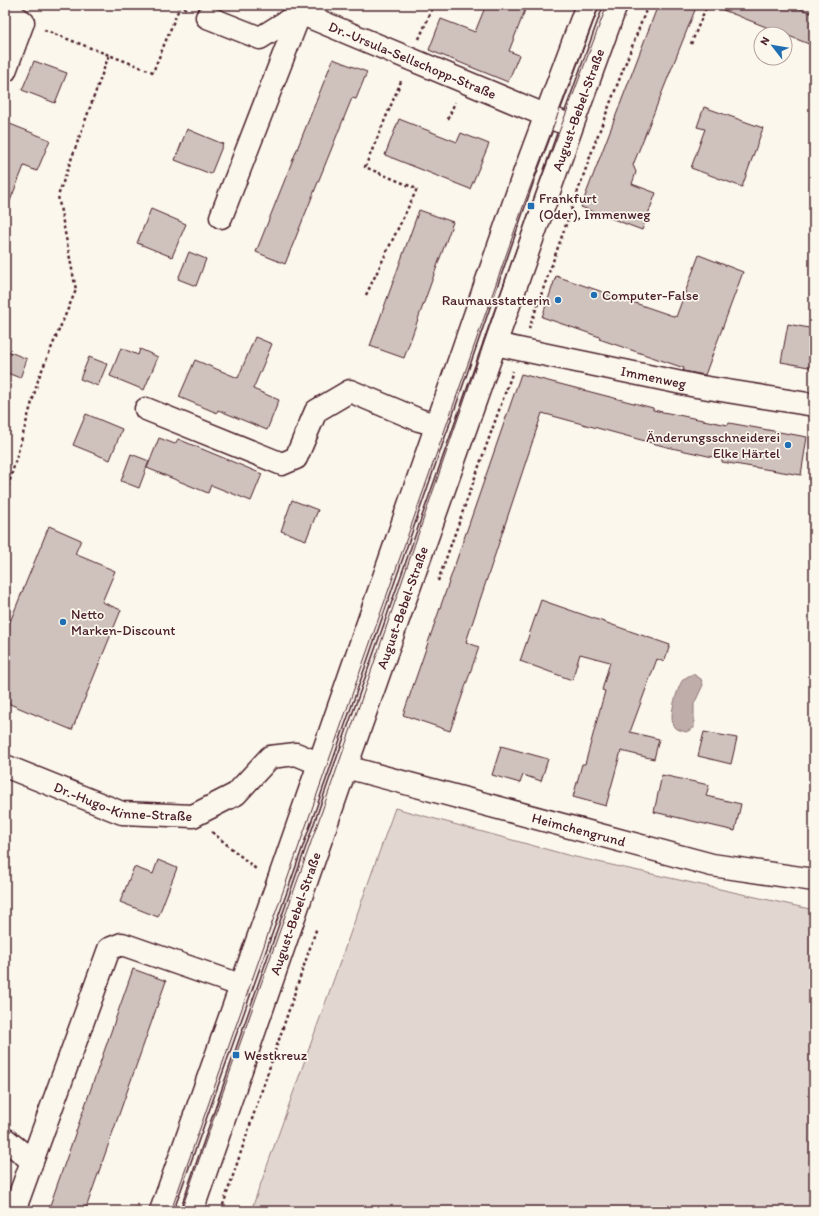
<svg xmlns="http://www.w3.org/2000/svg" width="819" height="1216" viewBox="0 0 819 1216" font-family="Itim,sans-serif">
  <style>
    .green { fill: #e2d7d0; stroke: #967b7e }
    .water { fill: #bfadaa; stroke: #907477 }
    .building { fill: #cfc2bc; stroke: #4a1f2b }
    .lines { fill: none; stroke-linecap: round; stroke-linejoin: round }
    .minor-casing { stroke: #4a1f2b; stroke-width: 25 }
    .path { stroke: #4a1f2b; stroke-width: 2.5; stroke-dasharray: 3 3; stroke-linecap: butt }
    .minor { stroke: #fbf7ec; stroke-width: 22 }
    .tram { stroke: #4a1f2b; stroke-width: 1 }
    .poi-dot { fill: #1f6fb2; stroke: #fbf7ec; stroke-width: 1.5 }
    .labels { text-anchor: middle; stroke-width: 3.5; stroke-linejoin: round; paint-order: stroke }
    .street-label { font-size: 14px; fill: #4a1f2b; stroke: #fbf7ec }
    .poi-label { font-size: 14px; fill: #4a1f2b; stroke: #fbf7ec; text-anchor: start }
  </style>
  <rect width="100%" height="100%" fill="#fbf7ec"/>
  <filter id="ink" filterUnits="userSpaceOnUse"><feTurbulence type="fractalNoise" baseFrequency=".025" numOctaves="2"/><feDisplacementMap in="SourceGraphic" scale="8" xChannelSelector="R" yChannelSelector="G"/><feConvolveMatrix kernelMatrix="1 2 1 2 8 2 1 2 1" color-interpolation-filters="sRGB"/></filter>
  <g filter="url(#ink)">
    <path class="green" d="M 395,808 L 571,856 L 814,910 L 814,1211 L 251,1211 Z"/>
    <path class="water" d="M 693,674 L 701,679 L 703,685 L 694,704 L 694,728 L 686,732 C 683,731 677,730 675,727 C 667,719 677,690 682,681 C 685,677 689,676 693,674 Z"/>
    <g class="building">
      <path d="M 486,5 L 527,5 L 509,51 L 519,55 L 508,82 L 429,50 L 441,19 L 475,32 Z"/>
      <path d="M 658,5 L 697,5 L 633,165 L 636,172 L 632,184 L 656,193 L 642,230 L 581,207 Z"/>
      <path d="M 713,5 L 790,5 L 814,14 L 814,46 L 713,6 Z"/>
      <path d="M 333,59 L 367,72 L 356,99 L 352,98 L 285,264 L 256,252 Z"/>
      <path d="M 34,61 L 67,73 L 55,103 L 22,90 Z"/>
      <path d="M 704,107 L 763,128 L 742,187 L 691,168 L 705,129 L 697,127 Z"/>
      <path d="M 399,119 L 457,142 L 461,133 L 489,144 L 470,189 L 385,155 Z"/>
      <path d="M 5,122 L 50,140 L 37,171 L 24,166 L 6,211 Z"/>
      <path d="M 187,129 L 223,144 L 211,174 L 175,160 Z"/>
      <path d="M 151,209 L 186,224 L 172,257 L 137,243 Z"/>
      <path d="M 419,210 L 453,222 L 404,358 L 370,346 Z"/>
      <path d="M 189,252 L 206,259 L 196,286 L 178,279 Z"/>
      <path d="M 699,255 L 743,272 L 705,375 L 683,371 L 684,368 L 599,339 L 600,337 L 542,317 L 556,276 L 676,317 Z"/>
      <path d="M 788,324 L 814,329 L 814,368 L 781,362 Z"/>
      <path d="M 255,337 L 272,344 L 253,389 L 279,400 L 267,430 L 218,410 L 217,413 L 179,397 L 195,360 L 238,378 Z"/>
      <path d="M 121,348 L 138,355 L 140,349 L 158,357 L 144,390 L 110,376 Z"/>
      <path d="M 5,350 L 27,359 L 20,378 L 5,372 Z"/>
      <path d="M 89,357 L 107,364 L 98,386 L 80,379 Z"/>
      <path d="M 521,374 L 653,408 L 653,410 L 728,425 L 729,423 L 807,437 L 801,475 L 722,462 L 722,459 L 667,447 L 542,413 L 466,642 L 479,647 L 450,731 L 403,715 Z"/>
      <path d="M 86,414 L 122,429 L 110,460 L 73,445 Z"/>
      <path d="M 159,438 L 175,444 L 178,439 L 262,474 L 251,501 L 211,485 L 208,493 L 147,468 Z"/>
      <path d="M 131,454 L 149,461 L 139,488 L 121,481 Z"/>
      <path d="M 292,500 L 318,510 L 306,540 L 281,531 Z"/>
      <path d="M 49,526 L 81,540 L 75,554 L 115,571 L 102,602 L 121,610 L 72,730 L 5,702 L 5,634 Z"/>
      <path d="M 541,600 L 670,645 L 664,662 L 657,659 L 630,732 L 659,739 L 654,759 L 621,751 L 606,806 L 573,797 L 582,764 L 585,764 L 605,691 L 602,690 L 610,662 L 580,654 L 572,680 L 520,661 Z"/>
      <path d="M 704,732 L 737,738 L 731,764 L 698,756 Z"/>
      <path d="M 501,746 L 548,759 L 541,781 L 523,775 L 520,783 L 492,775 Z"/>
      <path d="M 662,775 L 709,785 L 706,796 L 741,804 L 735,831 L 654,812 Z"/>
      <path d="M 158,860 L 177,868 L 158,917 L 120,902 L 134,867 L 153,874 Z"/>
      <path d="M 133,969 L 166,981 L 85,1211 L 48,1211 Z"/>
    </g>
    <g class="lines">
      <g class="minor-casing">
        <g id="minor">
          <path d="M 5,9 L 23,22 L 5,71"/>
          <path id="s1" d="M 300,13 L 559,121"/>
          <path d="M 207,17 L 260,38 L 300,13"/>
          <path d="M 221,217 L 300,13"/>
          <path id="s2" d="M 495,344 L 696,386 L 814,405"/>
          <path d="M 146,409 L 282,464 L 296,458 L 316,411 L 350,391 L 419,420 L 437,425"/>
          <path id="s3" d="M 5,766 L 122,813 L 193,816 L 236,794 L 270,757 L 296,754 L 318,763"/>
          <path id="s4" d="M 346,767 L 712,865 L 814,880"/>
          <path d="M 5,1139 L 32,1161"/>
          <path d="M 14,1211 L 109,949 L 122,944 L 240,985"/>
          <path d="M 161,1211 L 277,885 L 525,171 L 587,5"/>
          <path id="s5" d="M 192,1211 L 346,767 L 572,126 L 616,5"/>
        </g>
      </g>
      <g class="path">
        <path d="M 44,30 L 153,72 L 180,6 L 187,9"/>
        <path d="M 419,39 L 434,5"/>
        <path d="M 691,44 L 707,5"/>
        <path d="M 448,119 L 455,102"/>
        <path d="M 366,295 L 417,189 L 365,167 L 402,79"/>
        <path d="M 529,329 L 596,140 L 648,5"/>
        <path d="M 5,498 L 39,377 L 76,290 L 58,196 L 109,55"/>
        <path d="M 438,581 L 513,371"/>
        <path d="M 212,832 L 256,869"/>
        <path d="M 135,1211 L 138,1204"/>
        <path d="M 221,1211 L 317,927"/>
      </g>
      <use href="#minor" class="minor"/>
      <g class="tram">
        <path d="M 171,1211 L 524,204 L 599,5"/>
        <path d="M 181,1211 L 365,689 L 531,206 L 607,5"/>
      </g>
    </g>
  </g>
  <g class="poi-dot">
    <rect x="527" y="202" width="8" height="8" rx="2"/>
    <circle cx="594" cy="295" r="4"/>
    <circle cx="558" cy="300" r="4"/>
    <circle cx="788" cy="445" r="4"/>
    <circle cx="63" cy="622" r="4"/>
    <rect x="232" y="1051" width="8" height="8" rx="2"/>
  </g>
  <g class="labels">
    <g class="street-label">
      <text dy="5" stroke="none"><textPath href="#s1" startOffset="122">Dr.-Ursula-Sellschopp-Straße</textPath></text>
      <text dy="5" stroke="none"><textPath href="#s5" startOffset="1167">August-Bebel-Straße</textPath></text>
      <text dy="5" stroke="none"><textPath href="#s2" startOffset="162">Immenweg</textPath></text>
      <text dy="5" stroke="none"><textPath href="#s5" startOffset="639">August-Bebel-Straße</textPath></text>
      <text dy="5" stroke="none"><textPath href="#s3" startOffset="125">Dr.-Hugo-Kinne-Straße</textPath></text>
      <text dy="5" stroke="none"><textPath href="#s4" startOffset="241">Heimchengrund</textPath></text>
      <text dy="5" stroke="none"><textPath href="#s5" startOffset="315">August-Bebel-Straße</textPath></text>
    </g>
    <g class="poi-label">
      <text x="539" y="203">Frankfurt<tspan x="539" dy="16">(Oder), Immenweg</tspan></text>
      <text x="602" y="300">Computer-False</text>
      <text x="550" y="305" text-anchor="end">Raumausstatterin</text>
      <text x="780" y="442" text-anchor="end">Änderungsschneiderei<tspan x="780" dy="16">Elke Härtel</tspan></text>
      <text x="71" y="619">Netto<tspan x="71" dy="16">Marken-Discount</tspan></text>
      <text x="244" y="1060">Westkreuz</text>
    </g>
  </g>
  <rect width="819" height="1216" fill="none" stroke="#fbf7ec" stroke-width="20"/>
  <rect x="10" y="10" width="799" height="1196" fill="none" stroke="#4a1f2b" stroke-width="1.5" filter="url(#ink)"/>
  <g transform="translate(773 46) rotate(301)"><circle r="19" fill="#fbf7ec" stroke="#b4a19f"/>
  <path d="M0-3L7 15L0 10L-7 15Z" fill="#1f6fb2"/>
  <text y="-6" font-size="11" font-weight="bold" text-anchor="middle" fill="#4a1f2b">N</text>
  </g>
</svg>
